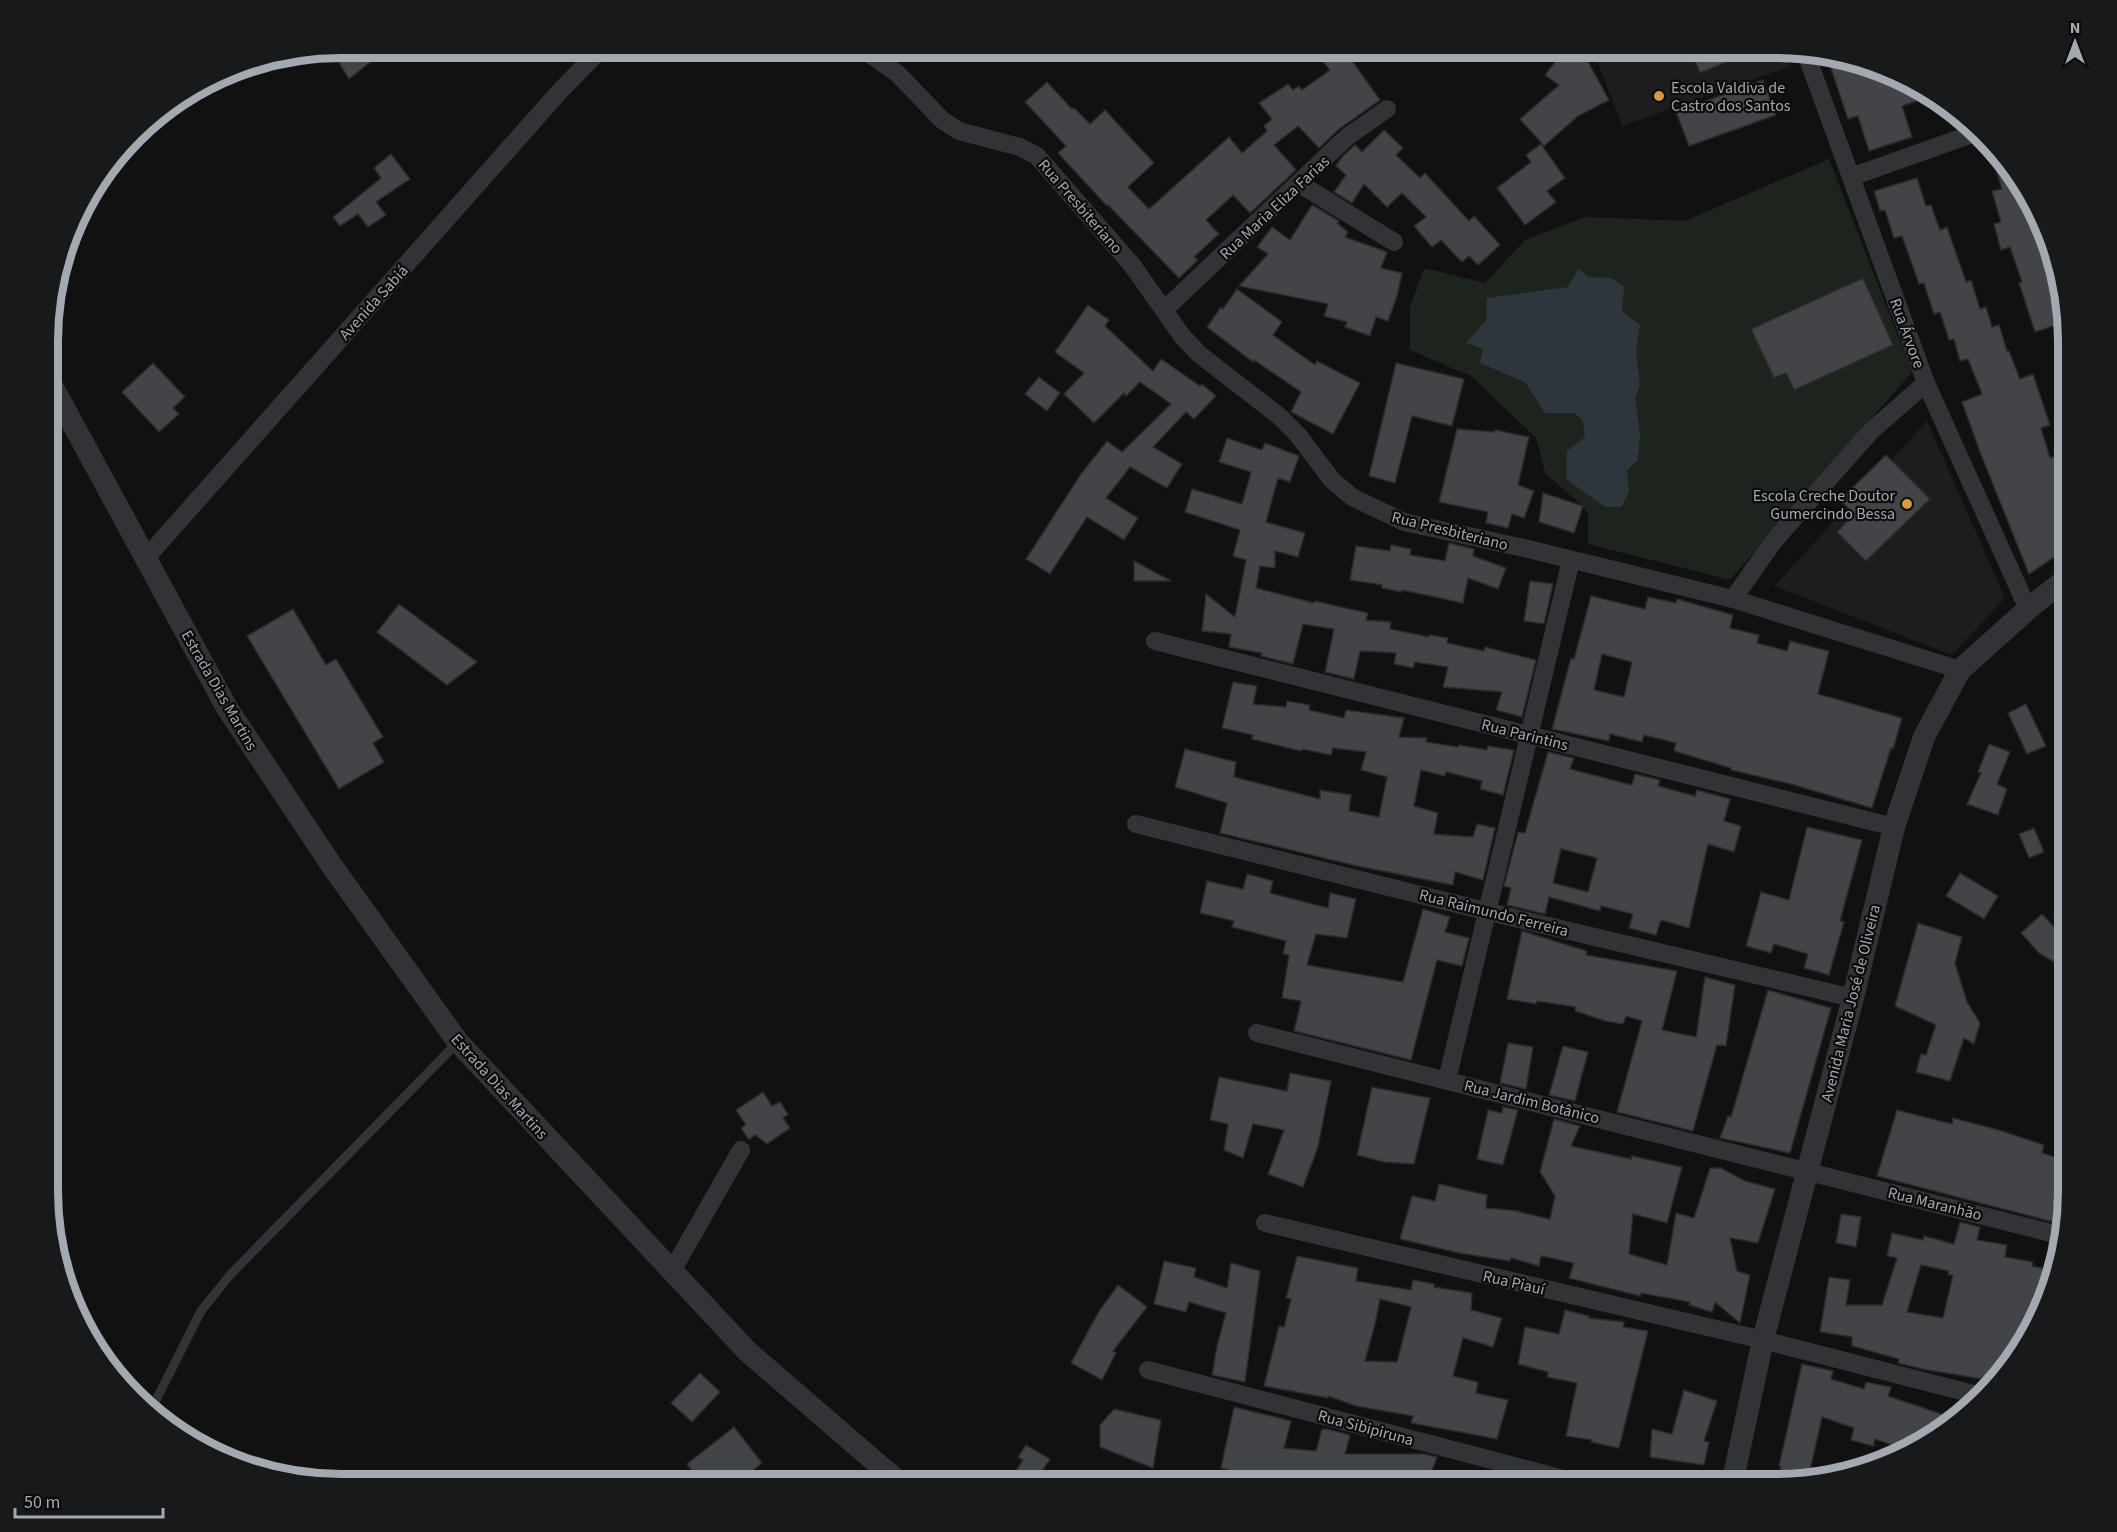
<svg xmlns="http://www.w3.org/2000/svg" width="2117" height="1532" viewBox="0 0 2117 1532" font-family="'Source Sans 3',sans-serif">
  <style>
    .built { fill: #1d1d1f }
    .green { fill: #1d241e }
    .water { fill: #2e363b }
    .building { fill: #424447; stroke: #2b2b2d; stroke-width: 1.5; fill-rule: evenodd }
    .lines { fill: none; stroke-linecap: round; stroke-linejoin: round }
    .service { stroke: #323336; stroke-width: 9 }
    .minor { stroke: #323336; stroke-width: 18 }
    .tertiary { stroke: #323336; stroke-width: 22 }
    .poi-dot { fill: #dc983e; stroke: #0c0c0d; stroke-width: 2 }
    .labels { text-anchor: middle; stroke-width: 4.5; stroke-linejoin: round; paint-order: stroke }
    .poi-label { font-size: 16px; fill: #a3a9b1; stroke: #0c0c0d; text-anchor: start }
    .street-label { font-size: 16px; fill: #a3a9b1; stroke: #0c0c0d }
    .rim { fill: none; stroke: #a3a9b1; stroke-width: 8 }
  </style>
  <rect width="100%" height="100%" fill="#111112"/>
  <g class="built">
    <path d="M 1593,49 L 1785,49 L 1791,66 L 1622,126 Z"/>
    <path d="M 1927,421 L 2005,598 L 1952,655 L 1774,586 Z"/>
  </g>
  <path class="green" d="M 1829,159 L 1912,372 L 1730,580 L 1588,544 L 1588,515 L 1583,506 L 1545,473 L 1536,438 L 1471,376 L 1410,350 L 1410,307 L 1424,268 L 1485,283 L 1525,240 L 1585,217 L 1685,221 Z"/>
  <path class="water" d="M 1578,269 L 1588,277 L 1611,278 L 1624,287 L 1622,311 L 1640,325 L 1636,352 L 1640,385 L 1635,398 L 1640,434 L 1638,460 L 1627,470 L 1629,492 L 1621,507 L 1605,507 L 1566,479 L 1567,451 L 1585,437 L 1583,421 L 1575,413 L 1545,413 L 1525,382 L 1480,363 L 1483,349 L 1466,343 L 1486,320 L 1487,298 L 1568,287 Z"/>
  <g class="building">
    <path d="M 342,48 L 388,48 L 349,79 L 331,50 Z"/>
    <path d="M 1343,48 L 1380,100 L 1339,129 L 1319,148 L 1298,126 L 1274,145 L 1296,170 L 1250,213 L 1233,195 L 1206,220 L 1219,234 L 1194,257 L 1198,260 L 1179,278 L 1108,205 L 1107,206 L 1058,153 L 1066,146 L 1025,102 L 1047,82 L 1072,109 L 1074,108 L 1090,124 L 1105,110 L 1154,163 L 1128,187 L 1149,209 L 1229,137 L 1242,153 L 1267,131 L 1264,126 L 1272,119 L 1259,103 L 1288,84 L 1293,90 L 1299,86 L 1302,90 L 1330,70 L 1323,61 Z"/>
    <path d="M 1565,49 L 1601,49 L 1587,60 L 1609,100 L 1578,116 L 1544,146 L 1520,119 L 1559,85 L 1545,75 Z"/>
    <path d="M 1690,49 L 1758,49 L 1700,73 Z"/>
    <path d="M 1827,56 L 1887,70 L 1932,96 L 1902,106 L 1912,137 L 1869,151 L 1858,116 L 1848,119 Z"/>
    <path d="M 1763,80 L 1776,115 L 1689,146 L 1676,112 Z"/>
    <path d="M 1384,130 L 1403,148 L 1396,155 L 1420,178 L 1425,173 L 1469,221 L 1474,216 L 1500,245 L 1478,265 L 1469,256 L 1462,262 L 1441,240 L 1432,247 L 1414,226 L 1426,217 L 1402,193 L 1387,207 L 1364,184 L 1352,203 L 1334,192 L 1346,175 L 1336,166 L 1342,157 L 1355,145 L 1362,152 Z"/>
    <path d="M 1541,144 L 1565,178 L 1547,191 L 1556,202 L 1525,225 L 1497,188 L 1531,162 L 1526,155 Z"/>
    <path d="M 391,154 L 410,179 L 376,202 L 386,215 L 368,227 L 358,214 L 340,226 L 333,217 L 381,178 L 374,168 Z"/>
    <path d="M 1992,155 L 2039,211 L 2068,321 L 2035,332 L 2019,283 L 2022,282 L 2010,247 L 2001,250 L 1994,224 L 2001,222 L 1992,191 L 2002,189 Z"/>
    <path d="M 1917,178 L 1926,206 L 1931,205 L 1940,230 L 1947,227 L 1966,282 L 1971,280 L 1980,309 L 1986,307 L 1992,327 L 1999,325 L 2007,351 L 2009,351 L 2020,379 L 2033,374 L 2050,425 L 2041,428 L 2050,458 L 2068,451 L 2068,548 L 2029,574 L 1980,452 L 1962,402 L 1982,394 L 1968,359 L 1960,361 L 1954,339 L 1949,340 L 1940,312 L 1934,314 L 1924,283 L 1919,284 L 1902,236 L 1894,238 L 1885,210 L 1880,211 L 1874,191 Z"/>
    <path d="M 1312,205 L 1339,221 L 1337,223 L 1348,232 L 1345,237 L 1387,252 L 1381,268 L 1402,273 L 1397,296 L 1388,321 L 1376,317 L 1370,336 L 1345,327 L 1347,322 L 1324,316 L 1328,304 L 1239,286 L 1268,254 L 1257,247 L 1272,227 L 1290,240 Z"/>
    <path d="M 1863,278 L 1893,345 L 1794,390 L 1786,373 L 1774,378 L 1751,329 Z"/>
    <path d="M 1237,289 L 1282,322 L 1273,335 L 1315,365 L 1317,361 L 1360,383 L 1333,434 L 1291,412 L 1301,392 L 1254,360 L 1253,362 L 1207,327 L 1221,307 L 1223,309 Z"/>
    <path d="M 1088,305 L 1109,320 L 1105,326 L 1153,371 L 1161,359 L 1200,386 L 1202,384 L 1216,396 L 1194,419 L 1186,412 L 1153,447 L 1182,464 L 1167,488 L 1130,467 L 1106,498 L 1138,518 L 1124,540 L 1087,517 L 1050,574 L 1026,559 L 1081,474 L 1107,441 L 1122,452 L 1171,404 L 1140,382 L 1126,396 L 1124,393 L 1094,423 L 1064,394 L 1084,373 L 1055,352 Z"/>
    <path d="M 153,363 L 185,397 L 173,408 L 179,414 L 159,432 L 122,392 Z"/>
    <path d="M 1396,363 L 1464,379 L 1452,426 L 1412,416 L 1395,483 L 1369,476 Z"/>
    <path d="M 1039,377 L 1060,393 L 1047,411 L 1025,394 Z"/>
    <path d="M 1457,429 L 1495,432 L 1495,430 L 1529,437 L 1518,485 L 1534,491 L 1524,518 L 1512,514 L 1508,528 L 1486,523 L 1488,512 L 1439,502 Z"/>
    <path d="M 1227,438 L 1262,450 L 1265,443 L 1299,456 L 1290,482 L 1278,478 L 1266,522 L 1305,533 L 1298,557 L 1275,551 L 1275,568 L 1260,566 L 1256,588 L 1314,603 L 1315,601 L 1368,613 L 1366,620 L 1391,622 L 1390,629 L 1429,637 L 1429,635 L 1448,638 L 1447,643 L 1484,651 L 1485,647 L 1536,660 L 1522,717 L 1496,710 L 1502,692 L 1443,687 L 1448,667 L 1415,662 L 1413,668 L 1394,664 L 1396,653 L 1360,651 L 1354,679 L 1325,672 L 1334,629 L 1303,624 L 1293,664 L 1261,656 L 1262,653 L 1229,647 L 1231,634 L 1202,631 L 1206,594 L 1235,617 L 1246,560 L 1233,556 L 1240,530 L 1185,512 L 1192,489 L 1242,504 L 1251,472 L 1219,462 Z"/>
    <path d="M 1886,455 L 1930,499 L 1866,561 L 1837,532 L 1854,514 L 1840,500 Z"/>
    <path d="M 1543,493 L 1583,506 L 1574,533 L 1539,522 Z"/>
    <path d="M 1449,543 L 1474,549 L 1473,556 L 1506,568 L 1498,589 L 1468,578 L 1463,603 L 1402,590 L 1402,592 L 1382,588 L 1382,585 L 1350,580 L 1356,546 L 1390,551 L 1391,545 L 1411,549 L 1410,555 L 1445,561 Z"/>
    <path d="M 1134,561 L 1171,581 L 1134,581 Z"/>
    <path d="M 1530,581 L 1553,584 L 1544,624 L 1524,621 Z"/>
    <path d="M 1591,596 L 1645,609 L 1648,597 L 1676,603 L 1677,599 L 1733,615 L 1730,628 L 1759,635 L 1757,643 L 1787,651 L 1790,641 L 1829,651 L 1818,694 L 1902,718 L 1893,749 L 1891,748 L 1872,808 L 1791,784 L 1731,770 L 1731,768 L 1674,751 L 1676,743 L 1644,735 L 1642,742 L 1610,734 L 1609,741 L 1552,729 L 1571,658 L 1574,659 ZM 1602,654 L 1632,662 L 1624,697 L 1594,690 Z"/>
    <path d="M 399,604 L 477,662 L 447,685 L 377,632 Z"/>
    <path d="M 293,609 L 326,665 L 336,659 L 383,737 L 373,743 L 384,762 L 339,789 L 247,636 Z"/>
    <path d="M 1233,682 L 1257,686 L 1253,704 L 1286,707 L 1287,701 L 1310,705 L 1309,710 L 1344,718 L 1346,710 L 1404,718 L 1399,737 L 1427,738 L 1426,742 L 1458,747 L 1459,745 L 1487,750 L 1488,746 L 1514,750 L 1503,795 L 1480,789 L 1482,781 L 1446,772 L 1445,776 L 1421,770 L 1414,806 L 1438,813 L 1434,834 L 1473,837 L 1477,824 L 1495,828 L 1483,880 L 1455,872 L 1453,885 L 1357,866 L 1220,833 L 1227,803 L 1175,787 L 1185,749 L 1236,762 L 1234,777 L 1320,799 L 1320,790 L 1351,795 L 1349,811 L 1379,817 L 1387,777 L 1361,770 L 1366,752 L 1333,748 L 1331,755 L 1302,749 L 1301,751 L 1252,739 L 1253,735 L 1222,728 Z"/>
    <path d="M 2026,704 L 2046,746 L 2027,754 L 2008,713 Z"/>
    <path d="M 1989,744 L 2010,752 L 1997,784 L 2007,789 L 1998,815 L 1967,804 L 1981,773 L 1978,772 Z"/>
    <path d="M 1548,752 L 1574,758 L 1570,769 L 1632,785 L 1635,774 L 1660,780 L 1658,786 L 1695,796 L 1697,790 L 1730,799 L 1724,821 L 1741,826 L 1734,852 L 1708,844 L 1689,928 L 1661,920 L 1656,935 L 1629,928 L 1633,914 L 1601,906 L 1600,911 L 1549,897 L 1545,914 L 1507,905 L 1511,888 L 1504,886 L 1518,832 L 1525,833 ZM 1561,849 L 1597,858 L 1588,892 L 1553,883 Z"/>
    <path d="M 1807,827 L 1862,840 L 1840,921 L 1844,922 L 1829,975 L 1804,968 L 1808,954 L 1774,944 L 1771,953 L 1746,946 L 1761,892 L 1789,900 Z"/>
    <path d="M 2034,828 L 2044,852 L 2029,858 L 2019,834 Z"/>
    <path d="M 1960,873 L 1998,896 L 1984,919 L 1946,896 Z"/>
    <path d="M 1247,874 L 1273,881 L 1270,893 L 1328,908 L 1330,893 L 1356,899 L 1347,938 L 1316,934 L 1307,965 L 1403,982 L 1423,909 L 1450,917 L 1445,932 L 1469,938 L 1462,966 L 1437,960 L 1411,1060 L 1294,1031 L 1301,1001 L 1282,998 L 1289,955 L 1283,954 L 1286,941 L 1232,927 L 1234,921 L 1200,913 L 1207,881 L 1243,889 Z"/>
    <path d="M 2042,914 L 2068,942 L 2068,948 L 2054,962 L 2039,953 L 2021,933 Z"/>
    <path d="M 1918,923 L 1962,937 L 1955,963 L 1967,1002 L 1980,1023 L 1974,1044 L 1964,1038 L 1950,1081 L 1916,1072 L 1921,1054 L 1926,1055 L 1936,1025 L 1895,1006 Z"/>
    <path d="M 1522,931 L 1587,951 L 1586,955 L 1677,971 L 1662,1030 L 1696,1037 L 1705,977 L 1735,985 L 1726,1046 L 1717,1045 L 1693,1131 L 1617,1112 L 1642,1021 L 1626,1016 L 1623,1024 L 1605,1021 L 1575,1011 L 1576,1007 L 1537,1001 L 1536,1004 L 1507,999 Z"/>
    <path d="M 1768,990 L 1831,1008 L 1790,1153 L 1720,1138 L 1728,1116 L 1731,1117 Z"/>
    <path d="M 1508,1043 L 1533,1047 L 1526,1089 L 1500,1083 Z"/>
    <path d="M 1563,1046 L 1588,1052 L 1575,1101 L 1549,1095 Z"/>
    <path d="M 1290,1073 L 1331,1081 L 1318,1147 L 1303,1187 L 1268,1174 L 1284,1130 L 1253,1124 L 1243,1158 L 1224,1150 L 1228,1124 L 1210,1120 L 1219,1077 L 1287,1091 Z"/>
    <path d="M 1372,1087 L 1430,1098 L 1414,1164 L 1384,1162 L 1357,1155 Z"/>
    <path d="M 763,1092 L 772,1106 L 780,1102 L 788,1114 L 783,1118 L 790,1128 L 767,1144 L 755,1135 L 749,1140 L 741,1128 L 746,1125 L 736,1110 Z"/>
    <path d="M 1503,1107 L 1518,1110 L 1503,1165 L 1477,1159 L 1488,1110 L 1502,1113 Z"/>
    <path d="M 1897,1110 L 1952,1124 L 1953,1118 L 2002,1131 L 2044,1145 L 2042,1153 L 2068,1161 L 2068,1209 L 2065,1225 L 1877,1176 Z"/>
    <path d="M 1554,1119 L 1580,1126 L 1571,1146 L 1631,1159 L 1632,1156 L 1682,1167 L 1667,1223 L 1633,1214 L 1629,1254 L 1667,1265 L 1676,1213 L 1694,1218 L 1710,1168 L 1721,1168 L 1745,1181 L 1775,1189 L 1758,1243 L 1730,1238 L 1737,1271 L 1750,1275 L 1740,1323 L 1715,1302 L 1712,1312 L 1689,1305 L 1690,1302 L 1641,1293 L 1640,1296 L 1569,1278 L 1574,1263 L 1541,1256 L 1539,1266 L 1511,1258 L 1510,1261 L 1459,1253 L 1400,1239 L 1412,1196 L 1435,1201 L 1439,1184 L 1487,1195 L 1486,1208 L 1519,1211 L 1519,1212 L 1550,1219 L 1555,1196 L 1540,1172 Z"/>
    <path d="M 1841,1214 L 1861,1217 L 1856,1247 L 1836,1243 Z"/>
    <path d="M 1960,1222 L 1980,1227 L 1977,1240 L 2007,1245 L 2005,1257 L 2033,1262 L 2032,1266 L 2056,1271 L 2053,1285 L 2008,1369 L 1994,1381 L 1922,1369 L 1898,1363 L 1899,1359 L 1852,1346 L 1852,1337 L 1820,1332 L 1829,1277 L 1850,1280 L 1846,1305 L 1882,1305 L 1897,1258 L 1887,1256 L 1892,1233 L 1923,1240 L 1924,1236 L 1954,1244 ZM 1921,1265 L 1949,1271 L 1948,1275 L 1953,1275 L 1943,1318 L 1907,1312 Z"/>
    <path d="M 1297,1256 L 1358,1268 L 1356,1281 L 1411,1290 L 1413,1280 L 1434,1284 L 1434,1287 L 1472,1293 L 1471,1310 L 1502,1318 L 1493,1347 L 1463,1338 L 1453,1376 L 1478,1382 L 1476,1393 L 1508,1400 L 1497,1439 L 1411,1423 L 1413,1416 L 1356,1406 L 1328,1396 L 1328,1398 L 1264,1386 L 1279,1326 L 1284,1327 L 1291,1299 L 1286,1298 ZM 1380,1299 L 1411,1307 L 1397,1362 L 1365,1361 L 1375,1324 Z"/>
    <path d="M 1164,1261 L 1196,1268 L 1194,1277 L 1227,1288 L 1231,1263 L 1260,1271 L 1245,1382 L 1212,1375 L 1217,1346 L 1226,1313 L 1189,1302 L 1186,1312 L 1154,1304 Z"/>
    <path d="M 1118,1285 L 1147,1307 L 1113,1351 L 1116,1353 L 1102,1380 L 1071,1363 L 1098,1313 Z"/>
    <path d="M 1565,1310 L 1589,1316 L 1589,1318 L 1624,1322 L 1623,1327 L 1648,1331 L 1619,1448 L 1591,1442 L 1592,1440 L 1566,1436 L 1577,1383 L 1547,1377 L 1548,1372 L 1518,1364 L 1525,1327 L 1559,1334 Z"/>
    <path d="M 1802,1364 L 1833,1371 L 1831,1379 L 1864,1389 L 1866,1382 L 1891,1387 L 1888,1396 L 1950,1417 L 1909,1451 L 1875,1439 L 1873,1446 L 1851,1440 L 1854,1428 L 1822,1417 L 1808,1480 L 1778,1484 L 1781,1467 L 1779,1466 Z"/>
    <path d="M 700,1373 L 720,1392 L 692,1422 L 671,1403 Z"/>
    <path d="M 1684,1390 L 1717,1401 L 1704,1441 L 1709,1442 L 1704,1465 L 1650,1457 L 1652,1429 L 1672,1434 Z"/>
    <path d="M 1234,1407 L 1291,1421 L 1284,1448 L 1316,1451 L 1322,1429 L 1327,1429 L 1350,1435 L 1345,1454 L 1424,1454 L 1437,1457 L 1427,1484 L 1285,1484 L 1286,1477 L 1249,1473 L 1249,1476 L 1221,1468 Z"/>
    <path d="M 1114,1409 L 1161,1420 L 1153,1468 L 1100,1447 L 1100,1425 Z"/>
    <path d="M 734,1427 L 762,1463 L 736,1484 L 702,1484 L 687,1464 Z"/>
    <path d="M 1026,1445 L 1050,1459 L 1035,1482 L 1016,1471 L 1023,1460 L 1018,1457 Z"/>
  </g>
  <g class="lines">
    <path class="service" d="M 151,1410 L 201,1311 L 230,1275 L 458,1042"/>
    <g class="minor">
      <path d="M 861,48 L 898,74 L 942,120 L 959,131 L 1020,147 L 1037,156 L 1132,265 L 1182,336 L 1199,354 L 1279,416 L 1298,435 L 1332,480 L 1352,497 L 1404,522 L 1524,548 L 1733,599 L 1960,670"/>
      <path d="M 1805,51 L 1926,383 L 2028,609"/>
      <path d="M 1851,177 L 1975,133"/>
      <path d="M 1300,184 L 1394,242"/>
      <path d="M 1164,310 L 1347,137 L 1387,109"/>
      <path d="M 146,558 L 560,91 L 602,48"/>
      <path d="M 1733,599 L 1773,542 L 1871,431 L 1926,383"/>
      <path d="M 1155,641 L 1894,827"/>
      <path d="M 1136,824 L 1485,911 L 1853,998"/>
      <path d="M 1257,1033 L 2063,1236"/>
      <path d="M 1447,1080 C 1487,906 1531,733 1571,560"/>
      <path d="M 1265,1223 L 1763,1340 L 1977,1395"/>
      <path d="M 672,1271 L 741,1150"/>
      <path d="M 1148,1370 L 1583,1484"/>
    </g>
    <g class="tertiary">
      <path d="M 50,382 L 227,708 L 332,866 L 458,1042 L 748,1352 L 901,1484"/>
      <path d="M 1732,1484 L 1763,1340 L 1853,998 L 1894,827 L 1924,737 L 1960,670 L 2028,609 L 2068,577"/>
    </g>
  </g>
  <g class="poi-dot">
    <circle cx="1659" cy="96" r="6"/>
    <circle cx="1907" cy="504" r="6"/>
  </g>
  <g class="labels">
    <g class="poi-label">
      <text x="1671" y="93">Escola Valdiva de<tspan x="1671" dy="18">Castro dos Santos</tspan></text>
      <text x="1895" y="501" text-anchor="end">Escola Creche Doutor<tspan x="1895" dy="18">Gumercindo Bessa</tspan></text>
    </g>
    <g class="street-label">
      <text transform="translate(1081 206) rotate(49)" y="6">Rua Presbiteriano</text>
      <text transform="translate(1274 207) rotate(-43)" y="6">Rua Maria Eliza Farias</text>
      <text transform="translate(373 302) rotate(-48)" y="6">Avenida Sabiá</text>
      <text transform="translate(1908 333) rotate(70)" y="6">Rua Árvore</text>
      <text transform="translate(1450 530) rotate(14)" y="6">Rua Presbiteriano</text>
      <text transform="translate(220 690) rotate(60)" y="6">Estrada Dias Martins</text>
      <text transform="translate(1525 734) rotate(14)" y="6">Rua Parintins</text>
      <text transform="translate(1494 912) rotate(14)" y="6">Rua Raimundo Ferreira</text>
      <text transform="translate(1850 1003) rotate(-76)" y="6">Avenida Maria José de Oliveira</text>
      <text transform="translate(500 1086) rotate(48)" y="6">Estrada Dias Martins</text>
      <text transform="translate(1532 1101) rotate(14)" y="6">Rua Jardim Botânico</text>
      <text transform="translate(1935 1203) rotate(14)" y="6">Rua Maranhão</text>
      <text transform="translate(1514 1282) rotate(13)" y="6">Rua Piauí</text>
      <text transform="translate(1366 1427) rotate(15)" y="6">Rua Sibipiruna</text>
    </g>
  </g>
  <path d="M0 0H2117V1532H0ZM341 58H1775A283 283 0 0 1 2058 341V1191A283 283 0 0 1 1775 1474H341A283 283 0 0 1 58 1191V341A283 283 0 0 1 341 58Z" fill="#18191a" fill-rule="evenodd"/>
  <path class="rim" d="M341 58H1775A283 283 0 0 1 2058 341V1191A283 283 0 0 1 1775 1474H341A283 283 0 0 1 58 1191V341A283 283 0 0 1 341 58Z"/>
  <g transform="translate(2075 42)" stroke="#0c0c0d" stroke-width="4.5" paint-order="stroke">
  <path d="M0-4.5L10 22L0 15L-10 22Z" fill="#a3a9b1"/>
  <text y="-9" font-size="16" font-weight="bold" text-anchor="middle" fill="#a3a9b1">N</text>
  </g>
  <path d="M15 1508v9h148v-9" fill="none" stroke="#a3a9b1" stroke-width="3"/>
  <text x="24" y="1508" font-size="18" fill="#a3a9b1" stroke="#0c0c0d" stroke-width="4.5" paint-order="stroke">50 m</text>
</svg>
